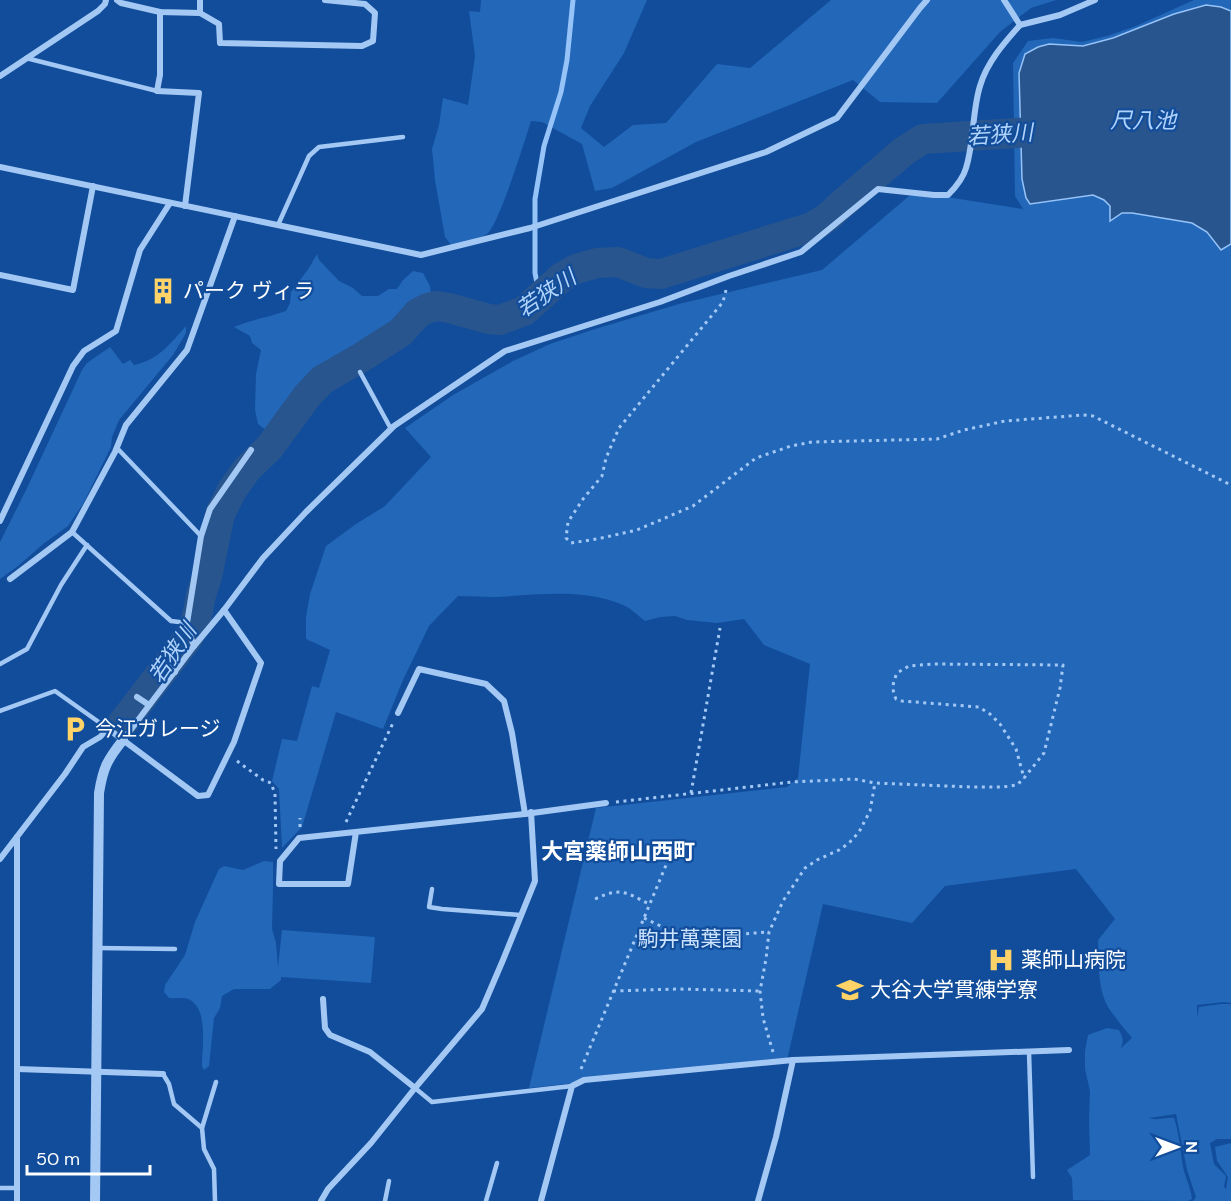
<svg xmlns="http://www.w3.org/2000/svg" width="1231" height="1201" viewBox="0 0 1231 1201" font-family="'DM Sans','Noto Sans JP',sans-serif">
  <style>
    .green { fill: #2367b9 }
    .water { fill: #28558e; stroke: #96c3f8; stroke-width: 1.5 }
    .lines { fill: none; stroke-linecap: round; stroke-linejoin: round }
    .stream { stroke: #96c3f8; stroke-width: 5 }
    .river { stroke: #28558e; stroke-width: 30 }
    .path { stroke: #a4c8f4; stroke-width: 3; stroke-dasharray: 3 4.5; stroke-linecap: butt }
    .service { stroke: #a4c8f4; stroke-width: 4.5 }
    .minor { stroke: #a4c8f4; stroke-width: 6 }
    .tertiary { stroke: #a4c8f4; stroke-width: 10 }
    .labels { text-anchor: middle; stroke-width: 4.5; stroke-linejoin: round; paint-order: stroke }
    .poi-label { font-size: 21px; fill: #fff; stroke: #114d9b; text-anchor: start }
    .park-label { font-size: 21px; fill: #cce3fe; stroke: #114d9b }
    .water-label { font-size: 22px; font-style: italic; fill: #b0d3fb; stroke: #114d9b }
    .neighbourhood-label { font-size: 22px; font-weight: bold; fill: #fff; stroke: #114d9b }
  </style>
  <rect width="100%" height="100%" fill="#114d9b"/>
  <g class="green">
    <path d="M 481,0 L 647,0 L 624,53 L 590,106 L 581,128 L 604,147 L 633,125 L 666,123 L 717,64 L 750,68 L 831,0 L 1056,0 L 1031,8 L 1000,32 L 937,103 L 880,102 L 853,80 L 696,142 L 612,188 L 595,191 L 582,144 L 542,122 L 531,121 C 525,140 499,225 487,234 C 479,240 461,242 451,245 L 445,237 L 435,180 L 432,149 L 439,125 L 443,98 L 468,105 L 475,56 L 469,11 L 480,12 Z"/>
    <path d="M 1194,0 L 1231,0 L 1231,1003 L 1224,1002 L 1197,1005 L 1197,1018 L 1199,1007 L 1221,1004 L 1231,1004 L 1231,1139 L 1217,1139 L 1210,1143 L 1214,1164 L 1226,1176 L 1224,1187 L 1226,1189 L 1228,1177 L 1217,1161 L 1215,1147 L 1231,1143 L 1231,1201 L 1193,1201 L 1196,1197 L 1187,1170 L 1176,1114 L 1149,1118 C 1158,1121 1165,1117 1174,1118 C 1180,1135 1180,1153 1184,1171 C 1187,1181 1191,1189 1192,1199 L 1188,1201 L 1073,1200 L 1072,1178 L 1067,1170 L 1090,1155 L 1089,1120 L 1090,1091 L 1085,1069 L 1085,1051 L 1088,1035 L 1107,1028 L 1119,1030 C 1123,1038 1124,1040 1121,1048 L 1132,1038 C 1124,1028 1115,1018 1108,1007 C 1097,987 1099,962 1098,940 L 1115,919 L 1076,869 L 945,886 L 912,923 L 823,904 L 787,1060 L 529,1088 L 596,808 L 787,787 L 798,778 L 810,664 L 764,645 L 744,619 L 717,623 L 687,620 L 675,616 L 660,617 L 645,621 C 638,616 631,608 623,605 C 583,588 537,595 495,597 C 482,597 470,596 458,596 L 429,626 L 403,680 L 383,729 L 336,712 L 302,827 L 282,848 L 279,789 L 272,781 L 282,739 L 297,741 L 312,686 L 319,688 L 330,650 L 306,639 L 306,617 L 310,594 L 326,546 L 356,524 L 385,506 L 431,457 L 405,428 L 453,395 L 513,361 L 550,344 L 595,329 L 679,304 L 822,270 L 909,196 L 934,195 L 1023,209 L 1015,196 L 1013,63 L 1028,41 L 1053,38 L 1082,42 L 1107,36 L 1136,26 Z"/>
    <path d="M 317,254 L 319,260 L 339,281 L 353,288 L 362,296 L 378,296 L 389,289 L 397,289 L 403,280 L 413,271 L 423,273 L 430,286 L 432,302 L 425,305 L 412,315 L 400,329 L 364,351 L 359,367 L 332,376 L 325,381 L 307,394 L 277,428 L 267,431 L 258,424 L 255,410 L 256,374 L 261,350 L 252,343 L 250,336 L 234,327 C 251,320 269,317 286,311 L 290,303 L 291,292 L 309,268 Z"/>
    <path d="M 186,326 L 186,333 L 173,355 L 119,420 L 112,437 L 111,447 L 83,504 L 68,526 L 43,544 L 18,566 L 0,579 L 0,542 L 27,488 L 82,370 L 87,363 L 110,347 L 123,364 L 130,360 L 134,365 C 157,361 171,343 186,326 Z"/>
    <path d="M 264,861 L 273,862 L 273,887 L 272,929 L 276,943 L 278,967 L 282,930 L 375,937 L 371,983 L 281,977 L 281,980 L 270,989 L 234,989 L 222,996 L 220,1008 L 214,1018 L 209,1066 L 204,1070 L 202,1066 C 202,1048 209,1007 188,999 C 183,997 174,999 169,998 L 164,992 L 165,985 L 185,955 L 195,922 L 219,869 L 224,866 L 243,870 Z"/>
  </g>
  <path class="water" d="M 1206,5 L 1221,7 L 1231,11 L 1231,244 L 1221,250 L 1207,232 L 1192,223 L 1132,213 L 1122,213 L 1110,221 L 1110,206 L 1104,200 L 1093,195 L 1030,204 L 1026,198 L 1022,179 L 1019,73 L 1025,54 L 1038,47 L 1049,44 L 1083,46 L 1113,38 L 1174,14 Z"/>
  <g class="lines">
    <path class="stream" d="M 544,294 L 538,288 L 535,273 L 535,199 L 544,146 L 561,92 L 567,60 L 573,0"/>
    <path class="river" d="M 122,724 L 188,638 L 195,625 L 197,616 L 201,595 L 207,577 L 220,514 L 232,490 L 247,469 L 269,448 L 307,396 L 322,380 L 362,357 L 401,332 L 418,313 L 428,308 L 437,306 L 449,308 L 489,319 L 500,320 L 524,311 L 562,277 L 576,269 L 597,263 L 618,262 L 646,273 L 661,274 L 812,227 L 828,217 L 842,204 L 904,151 L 923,139 L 1062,130"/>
    <g class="path">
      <path d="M 726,290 L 723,302 L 619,428 L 606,458 L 602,476 L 583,499 L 568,522 L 566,538 L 571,543 L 597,539 L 637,530 L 693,506 L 756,458 L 791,446 L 812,442 L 937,439 L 964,430 L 1005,421 L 1083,415 L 1093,416 L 1231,485"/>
      <path d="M 237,761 L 263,780 L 271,783 L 275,794 L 276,849"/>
      <path d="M 691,793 L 720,628"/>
      <path d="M 616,802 L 792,782 L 854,779 L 875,783 L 970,787 L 1003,787 L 1017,785 L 1024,778 L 1044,753 L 1060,688 L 1063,665 L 933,664 L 909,666 L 897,673 C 893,683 891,688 896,699 L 902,701 L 979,707 L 990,714 L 1000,724 L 1016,749 L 1024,778"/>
      <path d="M 346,822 L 393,723"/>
      <path d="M 300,827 L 300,818"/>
      <path d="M 595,899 C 621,887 625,892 649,904"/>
      <path d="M 644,918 L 669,930 L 704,933 L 741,934 L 769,932"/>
      <path d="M 613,991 L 678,989 L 760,991"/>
      <path d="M 773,1052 L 763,1018 L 760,991 L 766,959 L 769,932 L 783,901 L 805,868 L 817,860 L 839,850 L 849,843 L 859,832 L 870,811 L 875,783"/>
      <path d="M 581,1069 L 674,846"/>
    </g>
    <g class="service">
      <path d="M 26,58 L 157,91"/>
      <path d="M 278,225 L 309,156 L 319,147 L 403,137"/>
      <path d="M 360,372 L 391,429"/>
      <path d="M 117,448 L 201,536"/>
      <path d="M 72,532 L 171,621 L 187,623 L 187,624"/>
      <path d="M 0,664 L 27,649 L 61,585 L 87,545"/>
      <path d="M 0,711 L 55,691 L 110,730"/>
      <path d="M 432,889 L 429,907 L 442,909 L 520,915"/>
      <path d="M 97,948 L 175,949"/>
      <path d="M 1029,1052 L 1033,1177"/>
      <path d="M 163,1074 L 169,1084 L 174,1104 L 202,1128"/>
      <path d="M 415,1088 L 432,1102 L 572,1086"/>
      <path d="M 0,1188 L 17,1188"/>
      <path d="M 215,1201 L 214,1169 L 204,1149 L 202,1128 L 216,1082"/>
      <path d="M 385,1201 L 389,1181"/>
      <path d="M 486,1201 L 497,1163"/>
    </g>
    <g class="minor">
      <path d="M 117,0 L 121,3 L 160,12 L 200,13 L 219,24 L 220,43 L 362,46 L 373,41 L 375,13 L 365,4 L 325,0"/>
      <path d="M 160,12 L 160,75 L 157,91 L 199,93 L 185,206"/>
      <path d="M 200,13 L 200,0"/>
      <path d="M 1020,25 L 1060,15 L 1095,0"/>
      <path d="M 0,76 L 98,11 L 105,4 L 106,0"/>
      <path d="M 0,167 L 421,255 L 530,228 L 766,152 L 837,118 L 920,8 L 927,0"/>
      <path d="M 0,275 L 73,290 L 93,186"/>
      <path d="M 0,521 L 73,366 L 84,351 L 116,331 L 140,250 L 170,203"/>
      <path d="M 10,579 L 72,532 L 115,452 L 126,425 L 187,350 L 235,216"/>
      <path d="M 187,623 L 201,536 L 210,509 L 251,450"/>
      <path d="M 187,627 L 194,646"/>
      <path d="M 164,663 L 175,672"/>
      <path d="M 137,697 L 149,705"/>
      <path d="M 398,713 L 419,669 L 486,684 L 504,701 L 512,733 L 525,814"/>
      <path d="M 111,731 L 198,796 L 208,795 L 234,742 L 261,663 L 224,610"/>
      <path d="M 123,740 L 194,646 L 224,610 L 263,558 L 306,512 L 394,426 L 505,351 L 660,302 L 729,276 L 801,252 L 878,189 L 934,195 L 948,195 C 956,187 963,179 966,168 C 974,143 972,112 980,86 C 987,62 1004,43 1020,25 L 1004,0"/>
      <path d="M 356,832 L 348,884 L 279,884 L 280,861 L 299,838 L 525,814 L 606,803"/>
      <path d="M 0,859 L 65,774 L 83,747 L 100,737 L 108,729"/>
      <path d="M 323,999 L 325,1028 L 330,1035 L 370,1052 L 415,1088"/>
      <path d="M 17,1069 L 163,1074"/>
      <path d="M 17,1201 L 17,837"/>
      <path d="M 321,1201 L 328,1189 L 371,1143 L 415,1088 L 482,1009 L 503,960 L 535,881 L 531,812"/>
      <path d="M 541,1201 L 572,1086 L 584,1080 L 793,1060 L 1069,1050"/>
      <path d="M 758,1201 L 776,1137 L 793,1060"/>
    </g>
    <path class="tertiary" d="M 95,1201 L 99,793 C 103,768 107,760 123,740"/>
  </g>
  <defs>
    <g id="building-bare" transform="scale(2.07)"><path d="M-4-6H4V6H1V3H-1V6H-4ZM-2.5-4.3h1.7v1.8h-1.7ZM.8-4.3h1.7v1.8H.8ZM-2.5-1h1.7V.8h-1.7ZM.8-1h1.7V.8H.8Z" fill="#ffd367" stroke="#114d9b" stroke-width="2.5" paint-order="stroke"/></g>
    <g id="parking-bare" transform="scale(2.07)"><path d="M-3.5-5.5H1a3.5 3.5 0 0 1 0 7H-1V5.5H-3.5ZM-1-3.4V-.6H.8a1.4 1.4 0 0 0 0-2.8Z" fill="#ffd367" stroke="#114d9b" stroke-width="2.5" paint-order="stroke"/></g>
    <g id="hospital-bare" transform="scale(2.07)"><path d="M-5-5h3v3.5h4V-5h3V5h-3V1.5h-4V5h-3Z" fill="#ffd367" stroke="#114d9b" stroke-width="2.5" paint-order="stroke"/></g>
    <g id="university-bare" transform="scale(2.07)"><path d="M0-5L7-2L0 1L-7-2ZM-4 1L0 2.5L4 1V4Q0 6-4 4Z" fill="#ffd367" stroke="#114d9b" stroke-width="2.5" paint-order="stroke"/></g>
  </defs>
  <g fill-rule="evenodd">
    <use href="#building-bare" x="163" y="291"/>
    <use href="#parking-bare" x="75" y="729"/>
    <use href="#hospital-bare" x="1001" y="960"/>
    <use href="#university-bare" x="850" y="990"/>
  </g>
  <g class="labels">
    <g class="poi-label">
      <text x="183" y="298">パーク ヴィラ</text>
      <text x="95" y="736">今江ガレージ</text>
      <text x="1021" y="967">薬師山病院</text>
      <text x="870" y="997">大谷大学貫練学寮</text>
    </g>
    <g class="park-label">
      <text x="690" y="946">駒井萬葉園</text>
    </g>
    <g class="water-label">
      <text x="1143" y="128">尺八池</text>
      <text transform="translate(1000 134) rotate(-4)" y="8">若狭川</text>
      <text transform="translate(546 293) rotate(-34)" y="8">若狭川</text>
      <text transform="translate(172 653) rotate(-56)" y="8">若狭川</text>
    </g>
    <g class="neighbourhood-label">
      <text x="618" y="859">大宮薬師山西町</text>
    </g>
  </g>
  <g transform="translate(1177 1147) rotate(90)" stroke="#114d9b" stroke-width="4.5" paint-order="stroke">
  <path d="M0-4.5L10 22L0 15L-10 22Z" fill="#ffffff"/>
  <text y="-9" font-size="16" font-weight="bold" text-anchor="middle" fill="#ffffff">N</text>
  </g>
  <path d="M27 1165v9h123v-9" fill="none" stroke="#ffffff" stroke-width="3"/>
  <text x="36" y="1165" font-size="18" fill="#ffffff" stroke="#114d9b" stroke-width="4.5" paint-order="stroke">50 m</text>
</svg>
